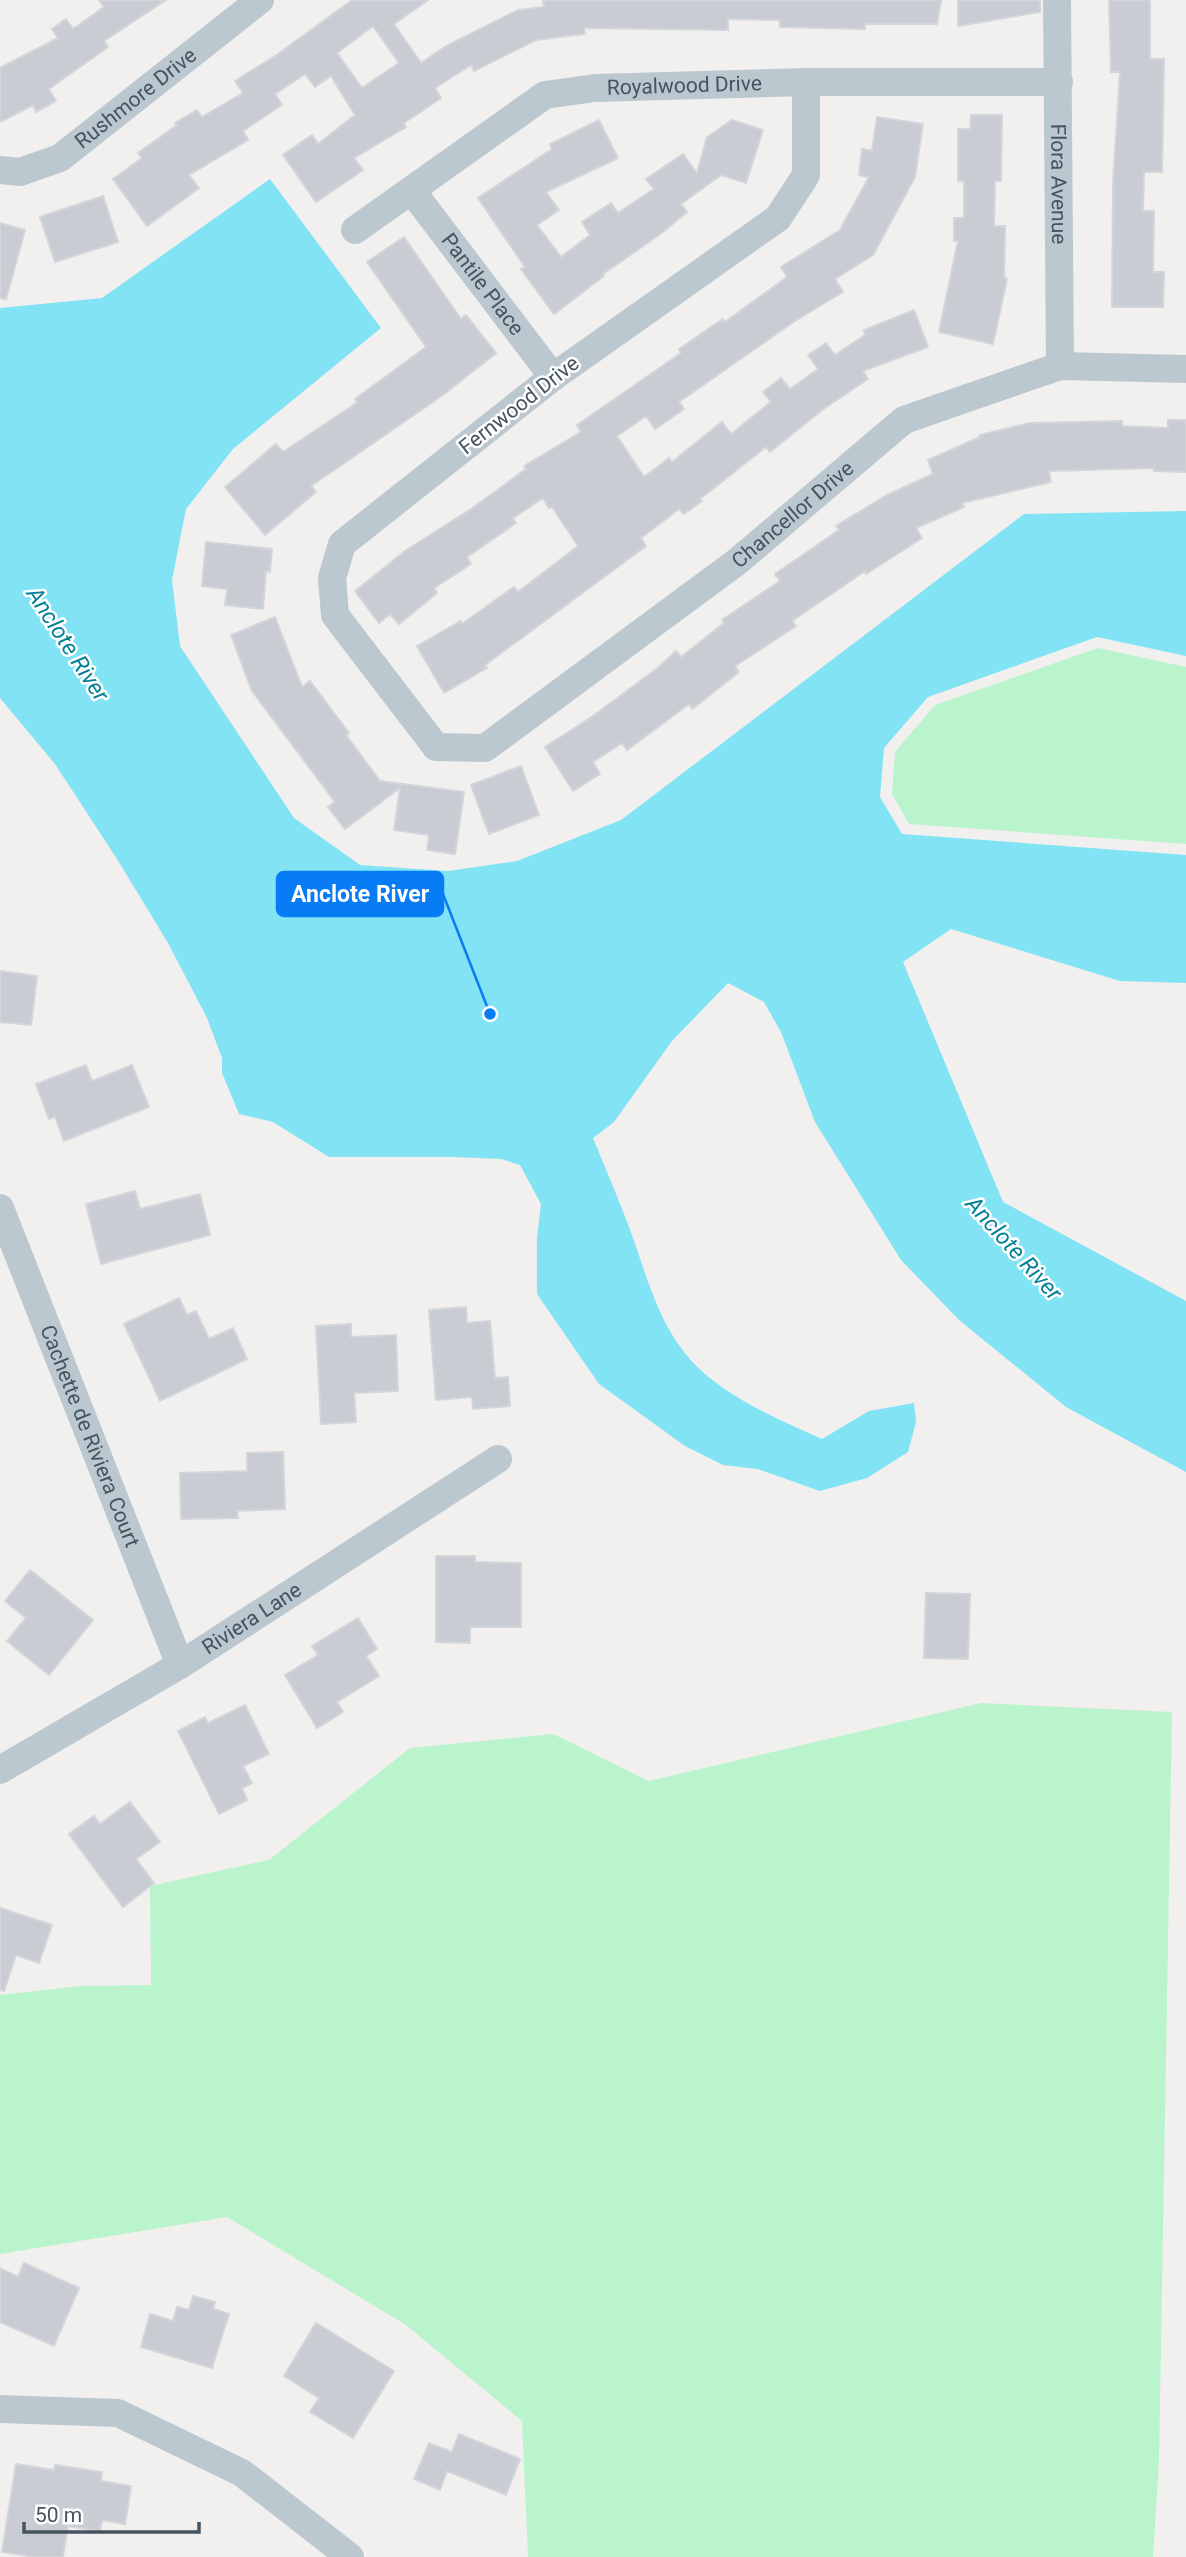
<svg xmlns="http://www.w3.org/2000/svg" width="1186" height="2557" viewBox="0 0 1186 2557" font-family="Roboto,sans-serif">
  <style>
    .green { fill: #b9f4cc }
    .water { fill: #82e3f5 }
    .building { fill: #c9ccd2; stroke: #d2d6db; stroke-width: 2; fill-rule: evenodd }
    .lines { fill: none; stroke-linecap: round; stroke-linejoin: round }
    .street { stroke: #bbc8d0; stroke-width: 28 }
    .labels { text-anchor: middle; stroke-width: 5; stroke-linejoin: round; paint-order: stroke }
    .street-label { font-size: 21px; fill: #45545f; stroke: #fff }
    .water-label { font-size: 23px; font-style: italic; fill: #037f96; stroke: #fff }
    .leader { fill: none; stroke: #077cf4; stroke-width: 2.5 }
    .callout-dot { fill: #077cf4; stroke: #fff; stroke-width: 2.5 }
    .callout { fill: #077cf4; stroke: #077cf4; stroke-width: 2.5 }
    .callout-label { font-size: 23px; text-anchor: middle; font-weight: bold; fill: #fff }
  </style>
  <rect width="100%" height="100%" fill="#f2efef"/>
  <g class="green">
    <path d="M 1098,648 L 1186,667 L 1186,844 L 909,824 L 892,794 L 895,752 L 935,705 Z"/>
    <path d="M 981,1703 L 1172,1712 L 1159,2461 L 1153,2557 L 528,2557 L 522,2421 L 406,2325 L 227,2217 L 0,2254 L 0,1995 L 80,1986 L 151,1985 L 150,1886 L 269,1860 L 410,1748 L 553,1734 L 649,1781 Z"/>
  </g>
  <path class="water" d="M 270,179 L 381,328 L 233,449 L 186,509 L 172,580 L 180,646 L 294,818 L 360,865 L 448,871 L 517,861 L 621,820 L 1024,514 L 1186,511 L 1186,656 L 1097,637 L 928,697 L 884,748 L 880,797 L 902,834 L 1186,855 L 1186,983 L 1120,981 L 951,929 L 903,962 L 1003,1202 L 1186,1301 L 1186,1472 L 1066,1407 L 959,1320 L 901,1260 L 815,1122 L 781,1032 L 764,1002 L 728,983 L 672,1041 L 614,1122 L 593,1138 C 605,1168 618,1197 629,1227 C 649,1281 660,1335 705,1374 C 739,1403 782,1421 822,1439 L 869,1411 L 914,1403 L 916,1422 L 908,1452 L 867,1478 L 820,1491 L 758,1469 L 723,1465 L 685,1446 L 599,1384 L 537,1294 L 537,1238 L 541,1204 L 520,1165 L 501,1159 L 455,1157 L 329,1157 L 273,1122 L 239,1114 L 222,1073 L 222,1058 L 207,1018 L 168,943 L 117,859 L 55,764 L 0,698 L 0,308 L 102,298 Z"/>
  <g class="building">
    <path d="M 99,0 L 166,0 L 104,41 L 108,47 L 49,89 L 56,101 L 36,112 L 33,105 L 0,122 L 0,68 L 58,38 L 52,29 L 66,19 L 73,29 L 104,7 Z"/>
    <path d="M 352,0 L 428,0 L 394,24 L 421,63 L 446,46 L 518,10 L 544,7 L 543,0 L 941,0 L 937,24 L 865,24 L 865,29 L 780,27 L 780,20 L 728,19 L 728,30 L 584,28 L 585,34 L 536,40 L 474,71 L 471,65 L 435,88 L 441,98 L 404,123 L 406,127 L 354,158 L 363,170 L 316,202 L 283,155 L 312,135 L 318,144 L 355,115 L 331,76 L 315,87 L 305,74 L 275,94 L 282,105 L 243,131 L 248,140 L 189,175 L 199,188 L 147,226 L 113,179 L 142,158 L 138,153 L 177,125 L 175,123 L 197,110 L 202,117 L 243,93 L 235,81 L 278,54 ZM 373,26 L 399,63 L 362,88 L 337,53 Z"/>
    <path d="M 958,0 L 1040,0 L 1040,12 L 958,26 Z"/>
    <path d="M 1109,0 L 1150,0 L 1150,59 L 1164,59 L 1162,172 L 1144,172 L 1143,211 L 1154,211 L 1153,272 L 1164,272 L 1163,307 L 1112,307 L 1113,184 L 1120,72 L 1111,72 Z"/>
    <path d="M 971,115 L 1002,115 L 1001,181 L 995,181 L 994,226 L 1005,226 L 1004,278 L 1007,279 L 993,344 L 939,332 L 958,241 L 954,241 L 954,218 L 964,218 L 964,181 L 958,181 L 958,129 L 970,129 Z"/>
    <path d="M 877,117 L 923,124 L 915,177 L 873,255 L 835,279 L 843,292 L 795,321 L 679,402 L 684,409 L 655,429 L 646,416 L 617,436 L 644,477 L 669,458 L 672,462 L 722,422 L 731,434 L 771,402 L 763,392 L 781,378 L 790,389 L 818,369 L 808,355 L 826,343 L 835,355 L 865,335 L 864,330 L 914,310 L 928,347 L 863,371 L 868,379 L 822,410 L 770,452 L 766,447 L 700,499 L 702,501 L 684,514 L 679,509 L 641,538 L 646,546 L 485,665 L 487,668 L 444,693 L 417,646 L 461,621 L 462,624 L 514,587 L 518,592 L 578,546 L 552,507 L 549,508 L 543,498 L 513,518 L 516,523 L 467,557 L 471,564 L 434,588 L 437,593 L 399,624 L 390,614 L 379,623 L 355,591 L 405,551 L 471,509 L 526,469 L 524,466 L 581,432 L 577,425 L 681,353 L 679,349 L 723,319 L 725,322 L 787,277 L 781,267 L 840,230 L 869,177 L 859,175 L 862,149 L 872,151 Z"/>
    <path d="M 599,120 L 618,158 L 546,192 L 559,210 L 537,225 L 561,257 L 590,235 L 582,222 L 611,203 L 618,213 L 654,189 L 646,179 L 683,154 L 697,173 L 707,137 L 732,120 L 763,130 L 746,183 L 721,175 L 681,204 L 687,212 L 659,235 L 603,274 L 604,276 L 554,314 L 521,269 L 525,267 L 478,198 L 552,149 L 550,144 Z"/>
    <path d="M 103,196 L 118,242 L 55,262 L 40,217 Z"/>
    <path d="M 0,223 L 25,230 L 6,299 L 0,298 Z"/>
    <path d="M 404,237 L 461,319 L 466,315 L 496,353 L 443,395 L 311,486 L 316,492 L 265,535 L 225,487 L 276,444 L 283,452 L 358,402 L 355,399 L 426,347 L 367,262 Z"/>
    <path d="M 1168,420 L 1186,420 L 1186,472 L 1154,471 L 1154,468 L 1049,471 L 1051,482 L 962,503 L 964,507 L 916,528 L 922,538 L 866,574 L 865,571 L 792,621 L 796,626 L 735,666 L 739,672 L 692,709 L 689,704 L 627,750 L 622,743 L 593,762 L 600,774 L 573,791 L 545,747 L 593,716 L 659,667 L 676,651 L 681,657 L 724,623 L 722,620 L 780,581 L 775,574 L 839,530 L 836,526 L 887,495 L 933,474 L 928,460 L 980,437 L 980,435 L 1030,423 L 1122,421 L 1122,426 L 1168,428 Z"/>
    <path d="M 206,542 L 272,549 L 270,572 L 266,571 L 263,609 L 225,605 L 227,589 L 202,586 Z"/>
    <path d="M 275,617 L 302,687 L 310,681 L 349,733 L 346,735 L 380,781 L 464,792 L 455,854 L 427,850 L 429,835 L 394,830 L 400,788 L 345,829 L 328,807 L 335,802 L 252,691 L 231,635 Z"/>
    <path d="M 521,766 L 539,815 L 489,834 L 471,785 Z"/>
    <path d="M 0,971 L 37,976 L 31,1025 L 0,1022 Z"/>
    <path d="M 86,1065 L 92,1081 L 132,1065 L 149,1107 L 64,1141 L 55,1117 L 49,1119 L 36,1084 Z"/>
    <path d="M 135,1191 L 140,1209 L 200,1194 L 210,1235 L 101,1264 L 86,1204 Z"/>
    <path d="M 179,1298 L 187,1315 L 196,1311 L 209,1339 L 233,1328 L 247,1359 L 160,1401 L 124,1324 Z"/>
    <path d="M 466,1307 L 467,1323 L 490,1321 L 495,1378 L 508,1377 L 510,1406 L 473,1409 L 472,1397 L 436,1400 L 429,1310 Z"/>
    <path d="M 351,1324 L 351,1337 L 396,1335 L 398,1391 L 354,1393 L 356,1422 L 321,1424 L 316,1326 Z"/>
    <path d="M 283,1452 L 285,1509 L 237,1511 L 238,1518 L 181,1519 L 180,1473 L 247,1471 L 247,1453 Z"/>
    <path d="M 436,1556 L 475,1556 L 475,1562 L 521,1563 L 521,1627 L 470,1627 L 470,1643 L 436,1642 Z"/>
    <path d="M 30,1570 L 93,1620 L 49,1675 L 7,1641 L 26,1618 L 5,1601 Z"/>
    <path d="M 926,1593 L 970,1594 L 968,1659 L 924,1658 Z"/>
    <path d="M 358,1618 L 377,1649 L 366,1656 L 379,1676 L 337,1702 L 343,1712 L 317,1728 L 285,1675 L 318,1655 L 312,1646 Z"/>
    <path d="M 245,1705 L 269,1754 L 243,1766 L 252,1783 L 242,1788 L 247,1800 L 219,1814 L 178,1731 L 205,1717 L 208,1723 Z"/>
    <path d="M 130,1802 L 160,1842 L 136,1859 L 154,1883 L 123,1907 L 69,1834 L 94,1816 L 100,1824 Z"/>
    <path d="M 0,1908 L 52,1925 L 39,1963 L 16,1955 L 4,1991 L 0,1990 Z"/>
    <path d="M 24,2263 L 79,2288 L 54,2346 L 0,2322 L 0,2268 L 18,2277 Z"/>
    <path d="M 193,2296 L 215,2302 L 213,2309 L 229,2314 L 212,2368 L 141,2347 L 150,2314 L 173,2321 L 177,2307 L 189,2310 Z"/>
    <path d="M 316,2323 L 394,2371 L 353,2438 L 310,2412 L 319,2398 L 284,2376 Z"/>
    <path d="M 459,2434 L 520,2459 L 506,2495 L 447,2471 L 440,2490 L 414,2479 L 429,2443 L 452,2452 Z"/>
    <path d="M 16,2464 L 54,2470 L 55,2465 L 102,2472 L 101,2481 L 131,2486 L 125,2524 L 102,2520 L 100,2531 L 68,2526 L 63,2557 L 35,2557 L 2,2552 Z"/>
  </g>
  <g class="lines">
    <g class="street">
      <path id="s1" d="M 1057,0 L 1060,366"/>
      <path id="s2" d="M 806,82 L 806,175 L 778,218 L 553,377 L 342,544 L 332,578 L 335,615 L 436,747 L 485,748 L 738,561 L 904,420 L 1060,366 L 1186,369"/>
      <path id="s3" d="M 0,170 L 20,172 L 60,158 L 260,0"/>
      <path id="s4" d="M 412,191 L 553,377"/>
      <path id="s5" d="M 355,230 L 545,95 L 595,88 L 806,82 L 1059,82"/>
      <path id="s6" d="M 0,1208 L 180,1665"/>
      <path id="s7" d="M 0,1770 L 180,1665 L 498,1459"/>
      <path d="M 0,2409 L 118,2413 L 242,2473 L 350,2557"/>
    </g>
  </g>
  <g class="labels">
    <g class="street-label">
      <text dy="7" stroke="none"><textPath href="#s5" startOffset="373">Royalwood Drive</textPath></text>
      <text dy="7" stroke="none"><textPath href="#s3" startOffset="159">Rushmore Drive</textPath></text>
      <text dy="7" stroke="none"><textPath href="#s1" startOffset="184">Flora Avenue</textPath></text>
      <text dy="7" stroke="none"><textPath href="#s4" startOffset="117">Pantile Place</textPath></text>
      <text transform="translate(519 405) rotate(-38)" y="7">Fernwood Drive</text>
      <text dy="7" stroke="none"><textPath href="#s2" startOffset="1363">Chancellor Drive</textPath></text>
      <text dy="7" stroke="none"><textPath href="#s6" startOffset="245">Cachette de Riviera Court</textPath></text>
      <text dy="7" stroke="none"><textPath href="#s7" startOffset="294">Riviera Lane</textPath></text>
    </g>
    <g class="water-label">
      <text transform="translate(68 644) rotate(57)" y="8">Anclote River</text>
      <text transform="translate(1014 1248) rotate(48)" y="8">Anclote River</text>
    </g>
  </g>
  <path class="leader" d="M490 1014L443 894"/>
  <circle class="callout-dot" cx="490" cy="1014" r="7"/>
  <rect class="callout" x="277" y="872" width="166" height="44" rx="7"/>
  <g class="callout-label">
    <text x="360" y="902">Anclote River</text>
  </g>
  <path d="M24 2522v10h175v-10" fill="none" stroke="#45545f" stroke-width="3.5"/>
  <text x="35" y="2522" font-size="21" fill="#45545f" stroke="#ffffff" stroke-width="5" paint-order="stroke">50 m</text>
</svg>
